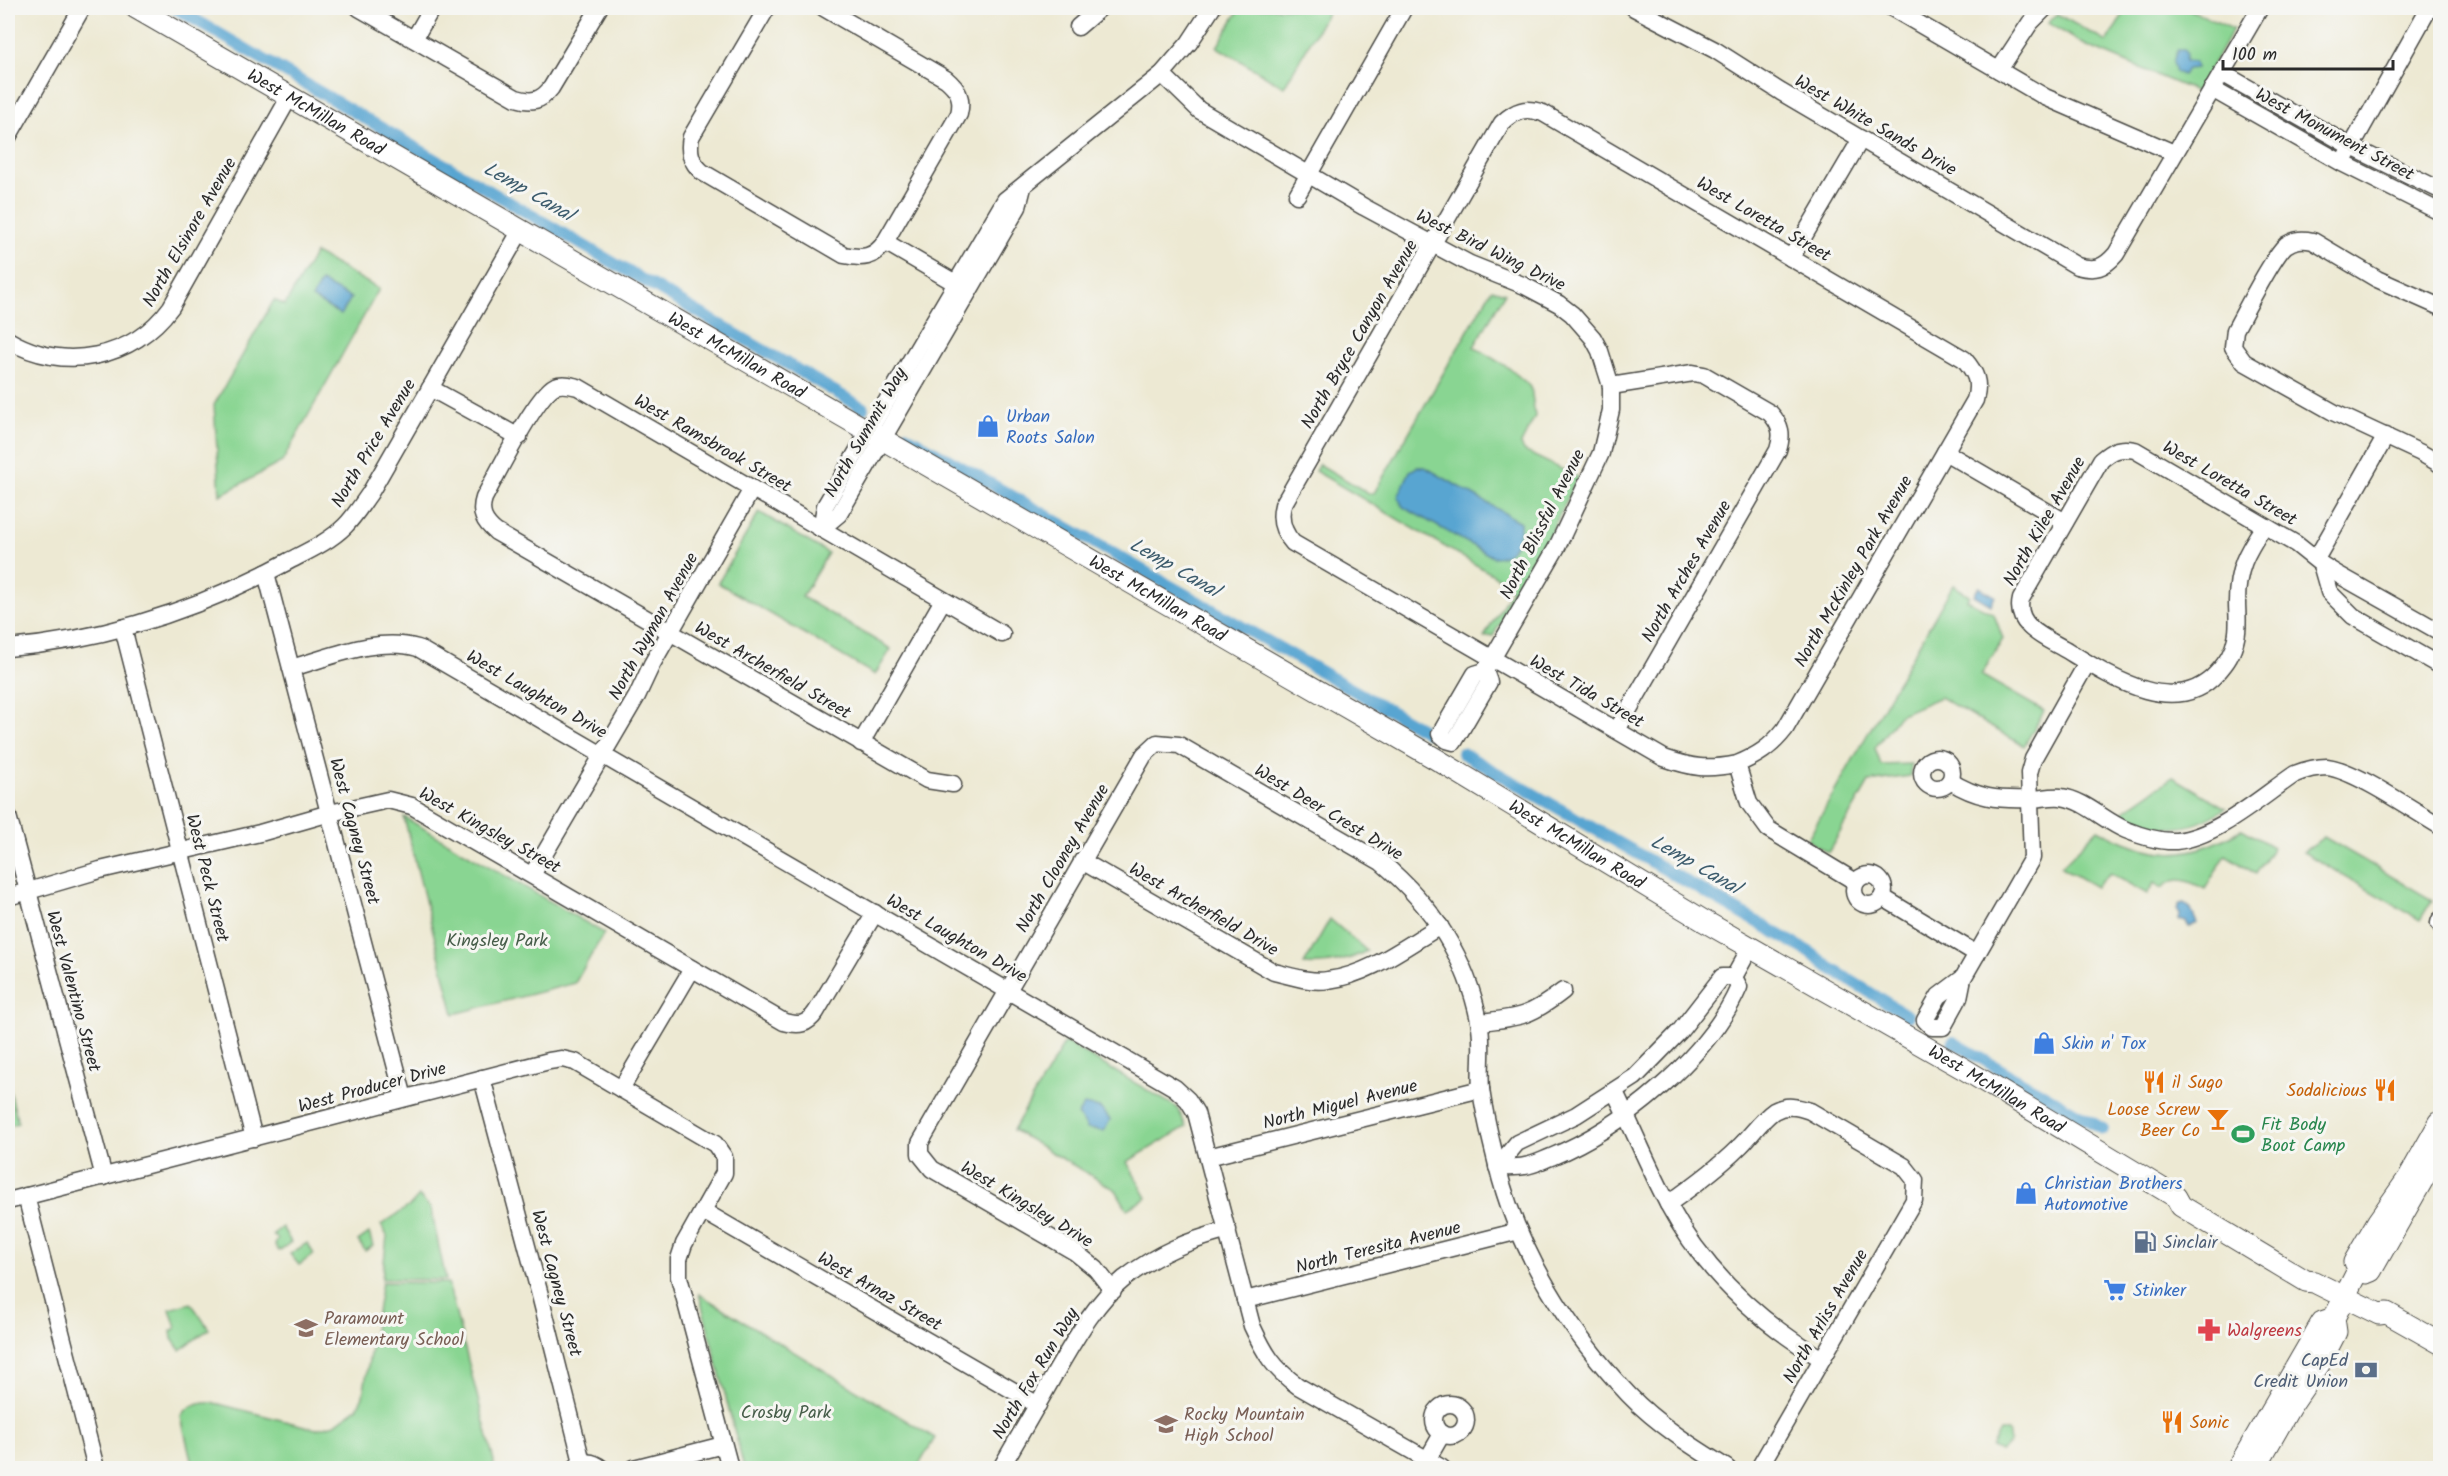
<svg xmlns="http://www.w3.org/2000/svg" width="2448" height="1476" viewBox="0 0 2448 1476" font-family="Kalam,sans-serif">
  <style>
    .green { fill: #89d592; stroke: #5a805e; stroke-width: 1.5 }
    .water { fill: #58a5d1; stroke: #42687e; stroke-width: 1.5 }
    .lines { fill: none; stroke-linecap: round; stroke-linejoin: round }
    .canal { stroke: #58a5d1; stroke-width: 12 }
    .minor-casing { stroke: #484844; stroke-width: 19 }
    .major-casing { stroke: #484844; stroke-width: 23 }
    .minor { stroke: #fff; stroke-width: 16 }
    .major { stroke: #fff; stroke-width: 21 }
    .labels { text-anchor: middle; stroke-width: 6; stroke-linejoin: round; paint-order: stroke }
    .street-label { font-size: 18px; fill: #2b2b2b; stroke: #f6f6f2 }
    .shop-label { font-size: 18px; fill: #366cbe; stroke: #f6f6f2; text-anchor: start }
    .park-label { font-size: 18px; fill: #475e4a; stroke: #f6f6f2 }
    .food-label { font-size: 18px; fill: #c56008; stroke: #f6f6f2; text-anchor: start }
    .leisure-label { font-size: 18px; fill: #27864d; stroke: #f6f6f2; text-anchor: start }
    .service-label { font-size: 18px; fill: #4e5e75; stroke: #f6f6f2; text-anchor: start }
    .education-label { font-size: 18px; fill: #785e54; stroke: #f6f6f2; text-anchor: start }
    .health-label { font-size: 18px; fill: #be3a42; stroke: #f6f6f2; text-anchor: start }
    .water-label { font-size: 20px; font-style: italic; fill: #3d5c6d; stroke: #f6f6f2 }
  </style>
  <rect width="100%" height="100%" fill="#f6f6f2"/>
  <filter id="ink" filterUnits="userSpaceOnUse"><feTurbulence type="fractalNoise" baseFrequency=".0167" numOctaves="2"/><feDisplacementMap in="SourceGraphic" scale="12" xChannelSelector="R" yChannelSelector="G"/><feConvolveMatrix kernelMatrix="1 2 1 2 8 2 1 2 1" color-interpolation-filters="sRGB"/></filter>
  <filter id="wash" filterUnits="userSpaceOnUse"><feTurbulence type="fractalNoise" baseFrequency=".008" numOctaves="4" result="noise"/><feDisplacementMap in="SourceGraphic" scale="24" xChannelSelector="R" yChannelSelector="G"/><feGaussianBlur stdDeviation="1.35" result="paint"/><feColorMatrix in="noise" values="0 0 0 0 0 0 0 0 0 0 0 0 0 0 0 0 0 1.4 0 .05"/><feComposite in="paint" operator="in"/></filter>
  <g filter="url(#wash)">
    <rect width="100%" height="100%" fill="#ede9d3"/>
    <g class="green">
      <path d="M 1240,8 L 1330,8 L 1284,87 L 1217,47 Z"/>
      <path d="M 2127,8 L 2186,8 L 2233,29 L 2197,92 L 2085,45 L 2048,23 L 2057,14 L 2107,42 Z"/>
      <path d="M 315,253 L 379,289 L 282,462 L 220,495 L 214,405 L 274,300 L 285,305 Z"/>
      <path d="M 1492,289 L 1505,293 L 1474,347 L 1509,368 L 1531,387 L 1535,416 L 1521,444 L 1524,451 L 1578,477 L 1546,543 L 1493,636 L 1484,637 L 1511,591 L 1509,584 L 1315,471 L 1319,464 L 1368,493 L 1374,493 Z"/>
      <path d="M 759,512 L 828,553 L 802,597 L 891,649 L 875,675 L 718,583 Z"/>
      <path d="M 1953,585 L 1969,595 L 1967,600 L 1994,614 L 2003,639 L 1981,675 L 2044,711 L 2024,746 L 1940,697 L 1899,715 L 1875,748 L 1881,765 L 1911,764 L 1910,776 L 1869,782 L 1828,853 L 1807,840 Z"/>
      <path d="M 2173,777 L 2226,808 C 2190,833 2159,834 2121,813 Z"/>
      <path d="M 404,817 L 604,933 L 575,983 L 454,1014 Z"/>
      <path d="M 2098,829 C 2152,859 2189,862 2242,829 L 2273,847 L 2256,874 L 2226,855 L 2205,889 C 2189,881 2177,874 2162,888 L 2154,883 L 2147,894 L 2110,873 L 2096,887 L 2061,867 Z"/>
      <path d="M 2324,837 L 2432,900 L 2420,920 L 2303,852 Z"/>
      <path d="M 1330,919 L 1367,951 C 1347,961 1326,966 1304,964 Z"/>
      <path d="M 1065,1042 L 1178,1108 L 1186,1127 L 1127,1162 L 1147,1198 L 1127,1209 L 1116,1190 L 1013,1130 Z"/>
      <path d="M 8,1083 L 18,1123 L 8,1126 Z"/>
      <path d="M 419,1196 L 431,1209 L 446,1280 L 382,1279 L 387,1236 L 381,1225 L 411,1205 Z"/>
      <path d="M 282,1227 L 291,1242 L 279,1251 L 275,1245 L 278,1239 L 273,1234 Z"/>
      <path d="M 369,1233 L 373,1246 L 365,1251 L 358,1241 Z"/>
      <path d="M 307,1243 L 314,1254 L 299,1265 L 290,1254 Z"/>
      <path d="M 382,1282 L 448,1283 L 494,1461 L 493,1468 L 193,1468 L 181,1417 C 187,1404 205,1401 219,1404 L 316,1429 L 335,1424 L 357,1408 L 363,1396 Z"/>
      <path d="M 699,1294 L 935,1438 L 917,1468 L 744,1468 Z"/>
      <path d="M 191,1303 L 209,1329 L 180,1350 L 172,1339 L 171,1331 L 176,1328 L 170,1309 Z"/>
      <path d="M 2000,1431 L 2008,1431 L 2010,1443 L 2000,1452 L 1991,1447 Z"/>
    </g>
    <g class="water">
      <path d="M 2177,50 L 2184,50 L 2186,54 L 2185,61 L 2195,62 L 2196,68 L 2187,69 L 2183,75 L 2176,72 L 2173,62 Z"/>
      <path d="M 321,282 L 351,298 L 341,315 L 312,298 Z"/>
      <path d="M 1417,467 L 1425,467 L 1520,522 C 1521,540 1512,558 1493,557 L 1403,507 L 1398,497 L 1410,471 Z"/>
      <path d="M 1979,587 L 1995,596 L 1991,605 L 1974,595 Z"/>
      <path d="M 2184,903 L 2190,908 L 2197,923 L 2189,927 L 2186,922 L 2179,920 L 2180,914 L 2177,910 L 2180,904 Z"/>
      <path d="M 1084,1105 C 1100,1109 1099,1104 1110,1120 L 1104,1131 L 1087,1129 L 1084,1123 L 1077,1115 Z"/>
    </g>
    <g class="lines">
      <g class="canal">
        <path d="M 175,8 L 863,408"/>
        <path d="M 905,435 L 1427,732"/>
        <path d="M 1462,753 L 1811,953 L 1827,966 L 1908,1016"/>
        <path d="M 1953,1042 L 2103,1129"/>
      </g>
    </g>
  </g>
  <g filter="url(#ink)">
    <g class="lines">
      <g class="minor-casing">
        <g id="minor">
          <path d="M 359,8 L 516,98 C 532,103 541,101 551,88 L 599,8"/>
          <path d="M 767,8 L 691,137 C 688,152 691,162 702,172 L 844,255 C 863,259 874,258 885,242 L 969,291"/>
          <path d="M 824,8 L 946,79 C 958,89 963,98 959,114 L 885,242"/>
          <path d="M 1634,8 L 1715,50 L 1781,92 L 2077,266 C 2095,271 2104,268 2116,254 L 2260,8"/>
          <path d="M 1892,8 L 2045,97 L 2174,153"/>
          <path d="M 1078,27 L 1100,8"/>
          <path d="M 414,39 L 432,8"/>
          <path d="M 1999,70 L 2030,23 L 2045,8"/>
          <path d="M 2222,73 L 2350,146 L 2440,190"/>
          <path d="M 1162,74 L 1199,110 L 1364,207 L 1470,264 L 1525,286 L 1559,304 L 1572,314 L 1593,338 L 1600,351 L 1611,386 L 1693,373 L 1704,375 L 1770,413 C 1781,425 1783,434 1778,450 L 1617,730"/>
          <path d="M 2212,89 L 2342,163 L 2440,212"/>
          <path d="M 8,137 L 82,8"/>
          <path d="M 2346,156 L 2429,8"/>
          <path d="M 1297,195 L 1404,8"/>
          <path d="M 1791,258 L 1861,139"/>
          <path d="M 2440,307 L 2377,279 L 2313,241 C 2303,239 2295,239 2286,245 C 2273,256 2245,312 2235,330 L 2233,347 L 2244,362 L 2335,413 L 2421,453 L 2440,464"/>
          <path d="M 8,340 C 64,373 133,359 171,307 L 290,96"/>
          <path d="M 430,388 L 519,437"/>
          <path d="M 1945,452 L 2065,522"/>
          <path d="M 2264,526 C 2246,553 2237,569 2237,602 C 2237,614 2239,626 2236,638 C 2233,653 2227,662 2217,673 C 2175,720 2109,676 2068,651 C 2048,639 2014,627 2021,599 L 2101,460 C 2113,450 2119,447 2135,450 L 2296,544 L 2321,564 L 2339,575 L 2440,632"/>
          <path d="M 821,529 L 825,506 L 1005,200 L 1162,74 L 1189,43 L 1212,8"/>
          <path d="M 821,529 L 839,514 L 1018,207 L 1023,187"/>
          <path d="M 2316,559 L 2386,436"/>
          <path d="M 2321,564 L 2329,592 L 2353,616 L 2440,666"/>
          <path d="M 266,573 L 404,1098"/>
          <path d="M 123,628 L 254,1138"/>
          <path d="M 8,648 C 105,640 201,608 287,562 C 306,552 329,542 345,526 C 355,516 362,504 370,493 L 521,230"/>
          <path d="M 291,668 C 331,657 377,636 418,648 L 1175,1088 L 1188,1100 L 1196,1113 L 1252,1326 C 1265,1354 1273,1368 1298,1386 L 1442,1468"/>
          <path d="M 1485,671 L 1557,547 L 1601,453 L 1611,410 L 1611,386"/>
          <path d="M 1485,671 L 1489,682 L 1454,742 L 1447,740 L 1440,734 L 1475,674 Z"/>
          <path d="M 861,743 L 943,600"/>
          <circle cx="1937" cy="773" r="15"/>
          <path d="M 1737,764 C 1757,756 1771,747 1785,729 L 1975,400 C 1980,382 1976,373 1964,359 L 1543,113 C 1525,107 1516,110 1502,123 L 1283,505 C 1279,520 1283,532 1293,543 L 1664,758 C 1693,768 1706,770 1737,764 L 1749,803 L 1768,829 L 1856,882"/>
          <path d="M 1950,781 C 1977,798 1997,800 2029,799 C 2040,799 2050,796 2061,797 C 2085,800 2104,821 2126,830 C 2141,836 2160,842 2176,841 C 2217,837 2261,797 2295,774 C 2305,770 2316,767 2327,767 C 2355,770 2414,811 2440,826"/>
          <path d="M 953,784 L 927,780 L 496,532 C 484,522 479,513 484,498 C 496,476 536,395 555,386 C 562,383 570,385 578,387 L 1002,634"/>
          <path d="M 8,816 L 104,1177"/>
          <path d="M 1082,861 L 1274,972 C 1291,976 1311,983 1328,980 C 1369,975 1406,946 1440,926"/>
          <path d="M 532,875 L 637,696 L 652,664 L 752,489"/>
          <circle cx="1869" cy="890" r="15"/>
          <path d="M 8,897 L 100,870 L 260,833 L 330,813 L 388,800 L 412,806 L 784,1022 C 799,1026 807,1025 816,1012 L 875,913"/>
          <path d="M 1882,897 L 1977,954"/>
          <path d="M 2440,920 L 2439,923 L 2440,924"/>
          <path d="M 1722,977 L 1734,977 L 1739,987 C 1709,1057 1620,1129 1551,1157 C 1543,1160 1534,1165 1525,1166 C 1516,1168 1506,1167 1497,1167 L 1517,1143 L 1576,1115 L 1635,1077 L 1680,1031 Z"/>
          <path d="M 1734,977 L 1750,948"/>
          <path d="M 1963,978 L 1939,996 L 1925,1020 L 1932,1027 L 1943,1027 L 1959,998 L 1963,978 L 2032,858 L 2029,773 L 2033,759 L 2087,663"/>
          <path d="M 1480,1022 C 1519,1018 1531,1016 1563,991"/>
          <path d="M 482,1078 L 540,1295 L 582,1462"/>
          <path d="M 621,1089 L 692,969"/>
          <path d="M 1615,1092 C 1633,1129 1649,1168 1668,1204 C 1704,1271 1758,1321 1822,1359"/>
          <path d="M 1208,1157 L 1481,1089"/>
          <path d="M 26,1196 L 96,1468"/>
          <path d="M 8,1201 L 549,1061 L 562,1059 L 575,1062 L 715,1144 L 724,1157 L 724,1173 L 684,1244 L 679,1259 L 679,1277 L 730,1468"/>
          <path d="M 1668,1204 C 1692,1187 1717,1169 1738,1148 C 1750,1137 1761,1120 1774,1111 C 1786,1104 1798,1107 1810,1111 L 1904,1166 L 1915,1180 L 1914,1200 L 1759,1468"/>
          <path d="M 703,1211 L 1038,1405"/>
          <path d="M 1113,1291 L 1096,1269 L 1075,1252 L 932,1169 L 920,1154 L 920,1143 L 1144,755 L 1157,743 L 1179,745 L 1381,862 C 1431,904 1466,955 1479,1021 C 1484,1043 1479,1067 1481,1089 C 1484,1114 1491,1140 1497,1165 C 1517,1250 1569,1332 1629,1395 C 1657,1424 1693,1447 1727,1468"/>
          <path d="M 1245,1300 L 1519,1231"/>
          <circle cx="1450" cy="1420" r="16"/>
          <path d="M 1427,1460 L 1442,1434"/>
          <path d="M 575,1468 C 583,1460 593,1461 601,1468"/>
          <path d="M 634,1468 L 723,1445"/>
          <path d="M 1001,1468 C 1018,1438 1036,1408 1053,1377 C 1073,1343 1094,1303 1125,1278 C 1159,1252 1188,1241 1228,1230"/>
        </g>
      </g>
      <g class="major-casing">
        <g id="major">
          <path id="s1" d="M 136,8 L 1436,759 L 1704,921 L 1964,1069 L 2176,1197 L 2181,1206 L 2306,1281 L 2314,1282 L 2379,1314 L 2387,1313 L 2440,1343"/>
          <path d="M 2440,1122 L 2409,1177 L 2378,1221 L 2354,1262 L 2358,1270 L 2366,1273 L 2371,1271 L 2440,1149"/>
          <path d="M 2241,1468 L 2239,1466 L 2322,1322 L 2334,1318"/>
          <path d="M 2255,1468 L 2290,1407 L 2320,1363 L 2336,1332 L 2334,1318 L 2358,1270"/>
        </g>
      </g>
      <use href="#minor" class="minor"/>
      <use href="#major" class="major"/>
    </g>
  </g>
  <defs>
    <g id="shop-bare" transform="scale(1.8)"><path d="M-5-2.5h2.3a2.7 3.5 0 0 1 5.4 0H5L5.5 6h-11ZM-1.5-2.5h3a1.5 2.3 0 0 0-3 0Z" fill="#3f7fe0" stroke="#f6f6f2" stroke-width="2.5" paint-order="stroke"/></g>
    <g id="restaurant-bare" transform="scale(1.8)"><path d="M-5-6h1v4h1v-4h1v4h1v-4h1v5L-1.5 .5V6h-2V.5L-5-1ZM5-6V6H3V1.5H1.5Q1.5-4 5-6Z" fill="#e8710a" stroke="#f6f6f2" stroke-width="2.5" paint-order="stroke"/></g>
    <g id="bar-bare" transform="scale(1.8)"><path d="M-6-5H6L.8 .8V4.5H3.5V6h-7V4.5H-.8V.8Z" fill="#e8710a" stroke="#f6f6f2" stroke-width="2.5" paint-order="stroke"/></g>
    <g id="stadium-bare" transform="scale(1.8)"><path d="M0-5a6.5 5 0 1 0 0 10a6.5 5 0 1 0 0-10ZM-3.5-1.8h7v3.6h-7Z" fill="#2e9e5b" stroke="#f6f6f2" stroke-width="2.5" paint-order="stroke"/></g>
    <g id="fuel-bare" transform="scale(1.8)"><path d="M-5.5-6h7V0h2V4h1.3V-2.5L3-4.5l.8-.8L6-3V5H2.5V1h-1V6h-7ZM-4.2-4.7v3.2H.2V-4.7Z" fill="#5c6f8a" stroke="#f6f6f2" stroke-width="2.5" paint-order="stroke"/></g>
    <g id="supermarket-bare" transform="scale(1.8)"><path d="M-6-5.5h2.5l.6 2H6L4.5 2H-2.5L-4.4-4H-6ZM-1.5 3.2a1.3 1.3 0 1 0 .1 0ZM3 3.2a1.3 1.3 0 1 0 .1 0Z" fill="#3f7fe0" stroke="#f6f6f2" stroke-width="2.5" paint-order="stroke"/></g>
    <g id="school-bare" transform="scale(1.8)"><path d="M0-5L7-2L0 1L-7-2ZM-4 1L0 2.5L4 1V4Q0 6-4 4Z" fill="#8d6e63" stroke="#f6f6f2" stroke-width="2.5" paint-order="stroke"/></g>
    <g id="pharmacy-bare" transform="scale(1.8)"><path d="M-2-6h4v4h4v4h-4v4h-4v-4h-4v-4h4Z" fill="#e0444e" stroke="#f6f6f2" stroke-width="2.5" paint-order="stroke"/></g>
    <g id="bank-bare" transform="scale(1.8)"><path d="M-6-4H6V4H-6ZM0-2.3a2.3 2.3 0 1 0 0 4.6a2.3 2.3 0 1 0 0-4.6Z" fill="#5c6f8a" stroke="#f6f6f2" stroke-width="2.5" paint-order="stroke"/></g>
  </defs>
  <g fill-rule="evenodd">
    <use href="#shop-bare" x="988" y="426"/>
    <use href="#shop-bare" x="2044" y="1043"/>
    <use href="#restaurant-bare" x="2154" y="1082"/>
    <use href="#restaurant-bare" x="2385" y="1090"/>
    <use href="#bar-bare" x="2218" y="1119"/>
    <use href="#stadium-bare" x="2243" y="1134"/>
    <use href="#shop-bare" x="2026" y="1193"/>
    <use href="#fuel-bare" x="2145" y="1242"/>
    <use href="#supermarket-bare" x="2115" y="1290"/>
    <use href="#school-bare" x="306" y="1328"/>
    <use href="#pharmacy-bare" x="2209" y="1330"/>
    <use href="#bank-bare" x="2366" y="1370"/>
    <use href="#restaurant-bare" x="2172" y="1422"/>
    <use href="#school-bare" x="1166" y="1424"/>
  </g>
  <g class="labels">
    <g class="street-label">
      <text dy="6" stroke="none"><textPath href="#s1" startOffset="208">West McMillan Road</textPath></text>
      <text transform="translate(1876 125) rotate(30)" y="6">West White Sands Drive</text>
      <text transform="translate(2335 134) rotate(28)" y="6">West Monument Street</text>
      <text transform="translate(1764 219) rotate(30)" y="6">West Loretta Street</text>
      <text transform="translate(189 232) rotate(-60)" y="6">North Elsinore Avenue</text>
      <text transform="translate(1491 250) rotate(26)" y="6">West Bird Wing Drive</text>
      <text transform="translate(1359 334) rotate(-60)" y="6">North Bryce Canyon Avenue</text>
      <text dy="6" stroke="none"><textPath href="#s1" startOffset="694">West McMillan Road</textPath></text>
      <text transform="translate(865 432) rotate(-60)" y="6">North Summit Way</text>
      <text transform="translate(373 443) rotate(-59)" y="6">North Price Avenue</text>
      <text transform="translate(713 443) rotate(30)" y="6">West Ramsbrook Street</text>
      <text transform="translate(2230 483) rotate(30)" y="6">West Loretta Street</text>
      <text transform="translate(2044 521) rotate(-60)" y="6">North Kilee Avenue</text>
      <text transform="translate(1542 524) rotate(-63)" y="6">North Blissful Avenue</text>
      <text transform="translate(1686 571) rotate(-60)" y="6">North Arches Avenue</text>
      <text transform="translate(1853 571) rotate(-60)" y="6">North McKinley Park Avenue</text>
      <text dy="6" stroke="none"><textPath href="#s1" startOffset="1180">West McMillan Road</textPath></text>
      <text transform="translate(653 626) rotate(-61)" y="6">North Wyman Avenue</text>
      <text transform="translate(773 670) rotate(30)" y="6">West Archerfield Street</text>
      <text transform="translate(1587 691) rotate(30)" y="6">West Tida Street</text>
      <text transform="translate(537 694) rotate(30)" y="6">West Laughton Drive</text>
      <text transform="translate(1329 812) rotate(31)" y="6">West Deer Crest Drive</text>
      <text transform="translate(490 830) rotate(29)" y="6">West Kingsley Street</text>
      <text transform="translate(355 831) rotate(75)" y="6">West Cagney Street</text>
      <text dy="6" stroke="none"><textPath href="#s1" startOffset="1666">West McMillan Road</textPath></text>
      <text transform="translate(1062 858) rotate(-60)" y="6">North Clooney Avenue</text>
      <text transform="translate(208 878) rotate(76)" y="6">West Peck Street</text>
      <text transform="translate(1204 909) rotate(30)" y="6">West Archerfield Drive</text>
      <text transform="translate(957 938) rotate(30)" y="6">West Laughton Drive</text>
      <text transform="translate(74 991) rotate(75)" y="6">West Valentino Street</text>
      <text transform="translate(372 1087) rotate(-15)" y="6">West Producer Drive</text>
      <text dy="6" stroke="none"><textPath href="#s1" startOffset="2152">West McMillan Road</textPath></text>
      <text transform="translate(1340 1104) rotate(-14)" y="6">North Miguel Avenue</text>
      <text transform="translate(1027 1204) rotate(31)" y="6">West Kingsley Drive</text>
      <text transform="translate(1378 1247) rotate(-14)" y="6">North Teresita Avenue</text>
      <text transform="translate(557 1283) rotate(75)" y="6">West Cagney Street</text>
      <text transform="translate(880 1291) rotate(30)" y="6">West Arnaz Street</text>
      <text transform="translate(1825 1316) rotate(-60)" y="6">North Arliss Avenue</text>
      <text transform="translate(1035 1373) rotate(-59)" y="6">North Fox Run Way</text>
    </g>
    <g class="shop-label">
      <text x="1006" y="422">Urban<tspan x="1006" dy="21">Roots Salon</tspan></text>
      <text x="2062" y="1049">Skin n' Tox</text>
      <text x="2044" y="1189">Christian Brothers<tspan x="2044" dy="21">Automotive</tspan></text>
      <text x="2133" y="1296">Stinker</text>
    </g>
    <g class="park-label">
      <text x="497" y="946">Kingsley Park</text>
      <text x="786" y="1418">Crosby Park</text>
    </g>
    <g class="food-label">
      <text x="2172" y="1088">il Sugo</text>
      <text x="2367" y="1096" text-anchor="end">Sodalicious</text>
      <text x="2200" y="1115" text-anchor="end">Loose Screw<tspan x="2200" dy="21">Beer Co</tspan></text>
      <text x="2190" y="1428">Sonic</text>
    </g>
    <g class="leisure-label">
      <text x="2261" y="1130">Fit Body<tspan x="2261" dy="21">Boot Camp</tspan></text>
    </g>
    <g class="service-label">
      <text x="2163" y="1248">Sinclair</text>
      <text x="2348" y="1366" text-anchor="end">CapEd<tspan x="2348" dy="21">Credit Union</tspan></text>
    </g>
    <g class="education-label">
      <text x="324" y="1324">Paramount<tspan x="324" dy="21">Elementary School</tspan></text>
      <text x="1184" y="1420">Rocky Mountain<tspan x="1184" dy="21">High School</tspan></text>
    </g>
    <g class="health-label">
      <text x="2227" y="1336">Walgreens</text>
    </g>
    <g class="water-label">
      <text transform="translate(529 191) rotate(30)" y="7">Lemp Canal</text>
      <text transform="translate(1175 567) rotate(30)" y="7">Lemp Canal</text>
      <text transform="translate(1696 864) rotate(30)" y="7">Lemp Canal</text>
    </g>
  </g>
  <rect width="2448" height="1476" fill="none" stroke="#f6f6f2" stroke-width="30"/>
  <path d="M2223 60v9h170v-9" fill="none" stroke="#2b2b2b" stroke-width="3"/>
  <text x="2232" y="60" font-size="18" fill="#2b2b2b" stroke="#f6f6f2" stroke-width="4.5" paint-order="stroke">100 m</text>
</svg>
